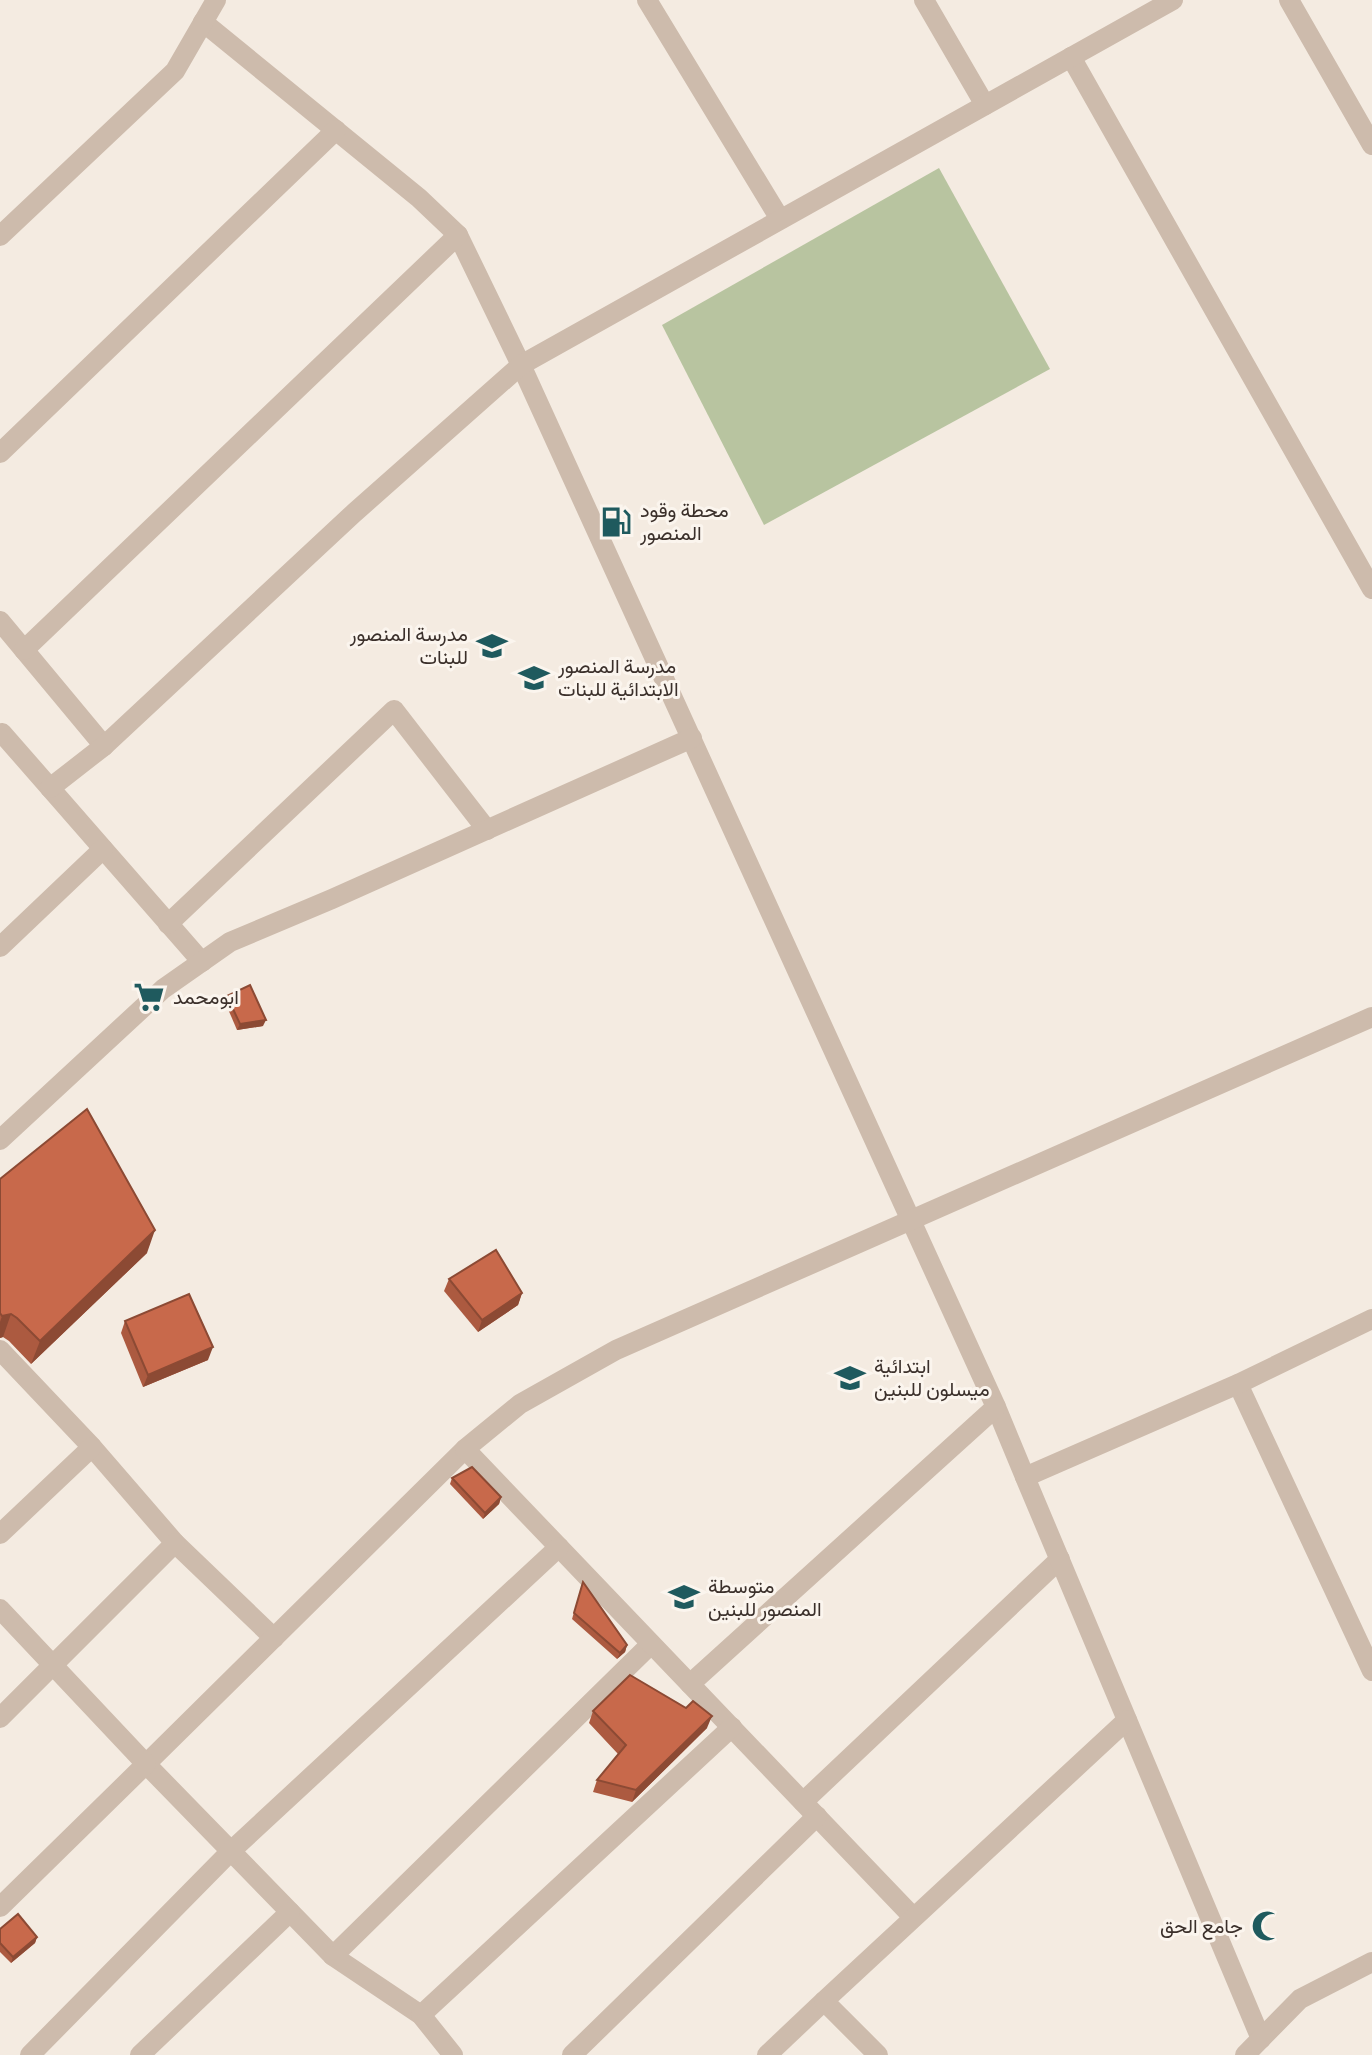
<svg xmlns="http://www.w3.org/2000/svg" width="1372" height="2055" viewBox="0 0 1372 2055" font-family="Manrope,Vazirmatn,sans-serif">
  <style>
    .green { fill: #b8c4a0 }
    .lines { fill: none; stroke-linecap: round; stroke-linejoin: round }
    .minor { stroke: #cdbbac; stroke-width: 20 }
    .wall { fill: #ac5a40 }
    .shaded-wall { fill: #8c4a34 }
    .building { fill: #c8694b; stroke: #8c4a34; stroke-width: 2 }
    .labels { text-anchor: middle; stroke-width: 6; stroke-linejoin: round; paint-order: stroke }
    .poi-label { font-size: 20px; fill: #3b302b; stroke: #fbf5ee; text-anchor: start }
  </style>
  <rect width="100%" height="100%" fill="#f4ebe1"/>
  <path class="green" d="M 939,168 L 1050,369 L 764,525 L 662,325 Z"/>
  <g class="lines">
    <g class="minor">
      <path d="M 647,0 L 780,219"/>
      <path d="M 924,0 L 985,105"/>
      <path d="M 1289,0 L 1372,145"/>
      <path d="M 203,22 L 419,198 L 458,235 L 521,365 L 996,1407 L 1025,1477"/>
      <path d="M 1071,57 L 1372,589"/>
      <path d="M 0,236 L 175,71 L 216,0"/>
      <path d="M 0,453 L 336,130"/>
      <path d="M 0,621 L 104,746"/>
      <path d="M 24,650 L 458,235"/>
      <path d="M 2,733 L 202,962"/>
      <path d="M 50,788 L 104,746 L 354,513 L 521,365 L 1173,0"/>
      <path d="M 168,924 L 394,710 L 487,830"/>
      <path d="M 0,947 L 103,849"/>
      <path d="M 0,1140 L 163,989 L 230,942 L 332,899 L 692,738"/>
      <path d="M 0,1350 L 92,1447 L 175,1543 L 274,1638"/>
      <path d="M 1238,1384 L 1372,1671"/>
      <path d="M 465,1449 L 146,1764 L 333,1956 L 651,1644"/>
      <path d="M 0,1534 L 92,1447"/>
      <path d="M 0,1609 L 146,1764 L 0,1907"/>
      <path d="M 690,1684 L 996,1407"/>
      <path d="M 0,1718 L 175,1543"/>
      <path d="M 803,1802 L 1060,1559"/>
      <path d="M 913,1917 L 465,1449 L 520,1404 L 616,1350 L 1372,1017"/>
      <path d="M 333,1956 L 421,2015 L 453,2055"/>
      <path d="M 421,2015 L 732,1727"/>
      <path d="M 1261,2039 L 1025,1477 L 1238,1384 L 1372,1319"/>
      <path d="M 30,2055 L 231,1851 L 559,1547"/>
      <path d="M 140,2055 L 290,1912"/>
      <path d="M 572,2055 L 817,1816"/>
      <path d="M 767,2055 L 824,2001"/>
      <path d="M 878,2055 L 824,2001 L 1127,1720"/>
      <path d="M 1245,2055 L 1300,1999 L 1372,1962"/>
    </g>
  </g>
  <g class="wall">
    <path d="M 227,996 L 263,1026 L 237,1030 L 225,1002 Z"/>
    <path d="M 0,1179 L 147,1253 L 31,1364 L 9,1341 L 3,1337 L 0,1338 Z"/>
    <path d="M 449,1279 L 522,1293 L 518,1305 L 478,1332 L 444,1291 Z"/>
    <path d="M 125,1321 L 208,1360 L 143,1387 L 121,1333 Z"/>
    <path d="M 452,1478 L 501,1497 L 499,1504 L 483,1519 L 450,1484 Z"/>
    <path d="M 583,1582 L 627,1645 L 625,1652 L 617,1659 L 572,1619 Z"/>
    <path d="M 593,1711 L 707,1728 L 632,1802 L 593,1792 L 597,1780 L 618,1754 L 589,1723 Z"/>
    <path d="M 0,1929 L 37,1937 L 35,1943 L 11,1963 L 0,1952 Z"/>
  </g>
  <g class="shaded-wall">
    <path d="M 266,1020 L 263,1026 L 237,1030 L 240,1024 Z"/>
    <path d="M 155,1230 L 147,1253 L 31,1364 L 40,1341 Z"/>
    <path d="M 522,1293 L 518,1305 L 478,1332 L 482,1320 Z"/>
    <path d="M 11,1314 L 3,1337 L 0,1338 L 0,1322 L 2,1316 Z"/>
    <path d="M 213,1347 L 208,1360 L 143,1387 L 148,1375 Z"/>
    <path d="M 501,1497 L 499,1504 L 483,1519 L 485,1513 Z"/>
    <path d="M 627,1645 L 625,1652 L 617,1659 L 620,1653 Z"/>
    <path d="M 712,1716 L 707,1728 L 632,1802 L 636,1790 Z"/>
    <path d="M 37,1937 L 35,1943 L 11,1963 L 13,1957 Z"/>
  </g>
  <g class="building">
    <path d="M 250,985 L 266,1020 L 240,1024 L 227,996 Z"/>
    <path d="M 87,1109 L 155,1230 L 40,1341 L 17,1318 L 11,1314 L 2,1316 L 0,1313 L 0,1179 Z"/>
    <path d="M 496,1250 L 522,1293 L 482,1320 L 449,1279 Z"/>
    <path d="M 189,1294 L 213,1347 L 148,1375 L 125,1321 Z"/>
    <path d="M 472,1467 L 501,1497 L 485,1513 L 452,1478 Z"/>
    <path d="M 583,1582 L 627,1645 L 620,1653 L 574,1613 Z"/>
    <path d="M 630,1675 L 686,1708 L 693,1701 L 712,1716 L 636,1790 L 597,1780 L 626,1745 L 593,1711 Z"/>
    <path d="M 18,1914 L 37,1937 L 13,1957 L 0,1943 L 0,1929 Z"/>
  </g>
  <defs>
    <g id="fuel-bare" transform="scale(2.4)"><path d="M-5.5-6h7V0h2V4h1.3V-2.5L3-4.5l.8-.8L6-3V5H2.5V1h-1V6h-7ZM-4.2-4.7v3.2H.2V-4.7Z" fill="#1f5a5e" stroke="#fbf5ee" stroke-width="2.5" paint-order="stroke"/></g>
    <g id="school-bare" transform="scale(2.4)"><path d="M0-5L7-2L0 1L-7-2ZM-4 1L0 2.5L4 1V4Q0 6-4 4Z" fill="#1f5a5e" stroke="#fbf5ee" stroke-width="2.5" paint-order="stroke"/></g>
    <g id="supermarket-bare" transform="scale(2.4)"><path d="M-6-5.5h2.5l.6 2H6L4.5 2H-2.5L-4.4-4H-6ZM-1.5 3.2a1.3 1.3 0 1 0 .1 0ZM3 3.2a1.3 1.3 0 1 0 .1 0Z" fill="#1f5a5e" stroke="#fbf5ee" stroke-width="2.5" paint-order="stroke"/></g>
    <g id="mosque-bare" transform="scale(2.4)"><path d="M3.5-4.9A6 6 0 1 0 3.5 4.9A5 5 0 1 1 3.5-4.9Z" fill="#1f5a5e" stroke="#fbf5ee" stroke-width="2.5" paint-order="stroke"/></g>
  </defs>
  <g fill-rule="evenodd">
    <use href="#fuel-bare" x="616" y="522"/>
    <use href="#school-bare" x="492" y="646"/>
    <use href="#school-bare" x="534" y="678"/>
    <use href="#supermarket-bare" x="149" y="997"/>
    <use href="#school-bare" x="850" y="1378"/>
    <use href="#school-bare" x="684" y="1597"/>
    <use href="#mosque-bare" x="1267" y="1926"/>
  </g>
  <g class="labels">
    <g class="poi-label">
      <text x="640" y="517">محطة وقود<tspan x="640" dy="23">المنصور</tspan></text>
      <text x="468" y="641" text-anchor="end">مدرسة المنصور<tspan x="468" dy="23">للبنات</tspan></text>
      <text x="558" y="673">مدرسة المنصور<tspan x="558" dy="23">الابتدائية للبنات</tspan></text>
      <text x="173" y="1004">ابومحمد</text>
      <text x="874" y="1373">ابتدائية<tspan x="874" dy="23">ميسلون للبنين</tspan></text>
      <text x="708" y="1593">متوسطة<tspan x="708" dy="23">المنصور للبنين</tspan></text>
      <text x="1243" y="1933" text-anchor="end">جامع الحق</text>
    </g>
  </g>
</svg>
